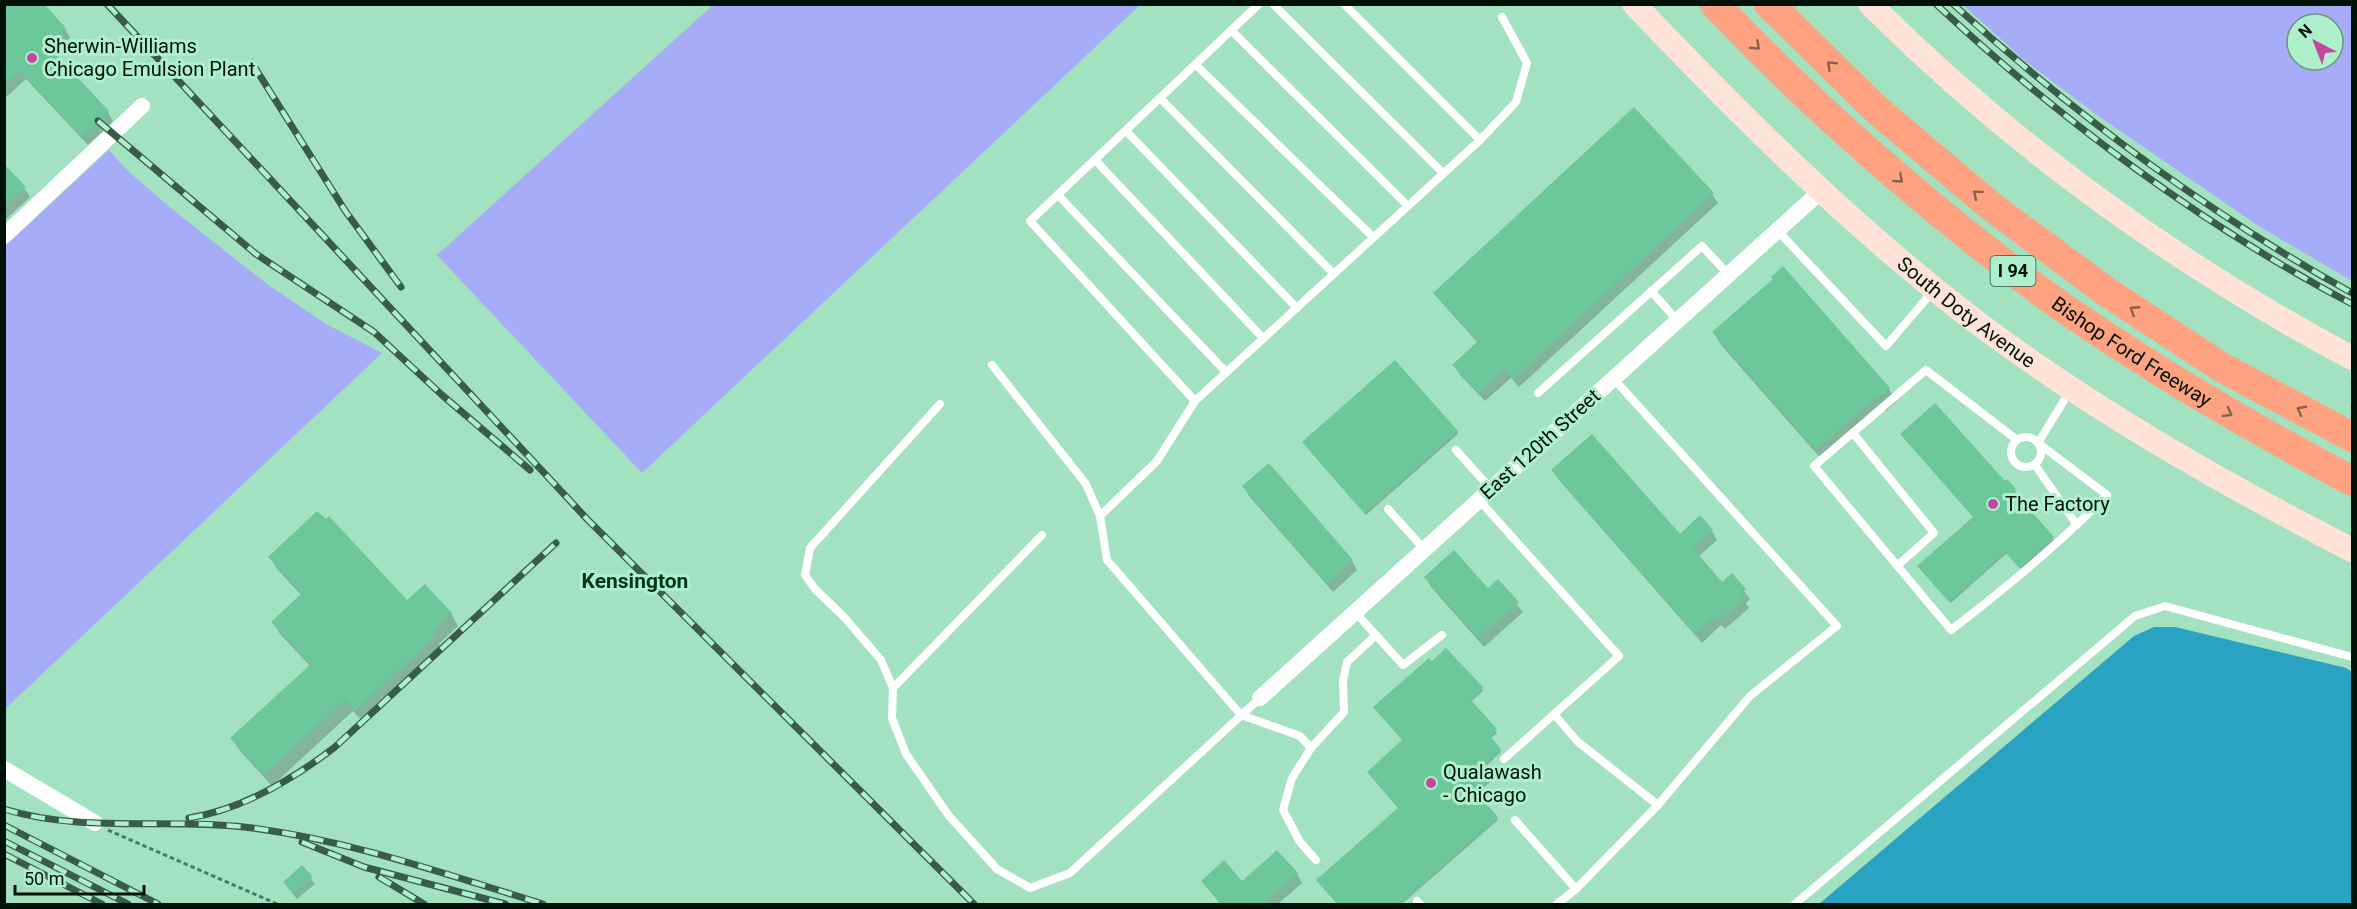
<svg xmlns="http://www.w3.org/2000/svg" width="2357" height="909" viewBox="0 0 2357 909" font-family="Roboto,sans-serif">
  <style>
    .green { fill: #a7acf8; fill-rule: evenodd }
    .water { fill: #2aa2c2 }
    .shadow { fill: #0003 }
    .building { fill: #6cc89b }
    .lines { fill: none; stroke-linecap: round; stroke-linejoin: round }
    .path { stroke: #507963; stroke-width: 3; stroke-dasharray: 4.5 3; stroke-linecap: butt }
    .lane { stroke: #fff; stroke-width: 8 }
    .street { stroke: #fff; stroke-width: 16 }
    .secondary { stroke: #ffe3d9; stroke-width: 24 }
    .highway { stroke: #fea281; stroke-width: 30 }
    .rail-casing { stroke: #395c48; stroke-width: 7 }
    .rail { stroke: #aeefcc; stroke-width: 4.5; stroke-dasharray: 14; stroke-linecap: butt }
    .oneway { stroke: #8c614a }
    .poi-dot { fill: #c0489d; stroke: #aeefcc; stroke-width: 2 }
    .labels { text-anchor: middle; stroke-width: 6; stroke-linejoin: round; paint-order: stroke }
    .shield { fill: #aeefcc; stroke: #345442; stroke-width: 1.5 }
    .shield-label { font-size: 18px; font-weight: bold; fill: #001207 }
    .poi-label { font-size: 20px; fill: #001207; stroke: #aeefcc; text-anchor: start }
    .street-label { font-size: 20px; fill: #001207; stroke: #aeefcc }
    .neighbourhood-label { font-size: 21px; font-weight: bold; fill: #003521; stroke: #aeefcc }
  </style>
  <rect width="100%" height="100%" fill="#a2e2c0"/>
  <g class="green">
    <path d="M 713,5 L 1140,5 L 642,473 L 437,255 Z"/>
    <path d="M 1963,5 L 2352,5 L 2352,281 L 2260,227 L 2097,115 L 2024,60 ZM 2297,24 L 2333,24 L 2333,60 L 2297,60 Z"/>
    <path d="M 109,150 L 129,172 L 172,209 L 267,284 L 326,324 L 382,353 L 5,709 L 5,246 Z"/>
  </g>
  <path class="water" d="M 2154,627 L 2175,627 L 2346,668 L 2352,672 L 2352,904 L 1819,904 L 2134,636 Z"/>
  <g class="shadow">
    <path d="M 4,4 L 42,4 L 65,29 L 70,38 L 53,54 L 108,112 L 113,122 L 88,145 L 26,79 L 4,99 Z"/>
    <path d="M 4,166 L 24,188 L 30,197 L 4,221 Z"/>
    <path d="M 1712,194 L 1718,203 L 1519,387 L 1511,378 L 1485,401 L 1460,375 L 1454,365 L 1478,343 L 1441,302 L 1435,293 Z"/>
    <path d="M 1783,268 L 1889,389 L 1896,402 L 1886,411 L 1884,409 L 1824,462 L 1721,345 L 1714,333 L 1774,280 Z"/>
    <path d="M 1457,431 L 1458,434 L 1366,515 L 1305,445 Z"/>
    <path d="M 1269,465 L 1352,561 L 1357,570 L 1333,592 L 1249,496 L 1244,487 Z"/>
    <path d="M 1553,470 L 1680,536 L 1712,531 L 1717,540 L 1698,557 L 1722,584 L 1732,575 L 1750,599 L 1746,603 L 1749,608 L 1725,629 L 1721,625 L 1702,643 L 1558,479 Z"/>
    <path d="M 2007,481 L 2016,492 L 2014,494 L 2054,540 L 2021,569 L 2007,553 L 1951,603 L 1921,569 L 1975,517 Z"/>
    <path d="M 270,557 L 407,602 L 451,613 L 458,626 L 439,644 L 441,650 L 363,722 L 353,711 L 272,786 L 240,751 L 232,739 L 310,666 L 280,634 L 273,622 L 302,596 L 277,569 Z"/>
    <path d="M 1426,577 L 1487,590 L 1498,581 L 1523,612 L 1484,647 L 1431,587 Z"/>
    <path d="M 1446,650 L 1482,688 L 1483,691 L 1471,702 L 1497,733 L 1490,739 L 1501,752 L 1486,766 L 1495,778 L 1476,794 L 1498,820 L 1402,904 L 1338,904 L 1319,883 L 1399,809 L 1403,741 L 1432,663 Z"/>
    <path d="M 302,867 L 315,884 L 297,899 L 285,883 Z"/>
    <path d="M 1297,874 L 1302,883 L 1278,904 L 1220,904 L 1203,881 L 1242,883 Z"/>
  </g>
  <g class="building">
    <path d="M 4,4 L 44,4 L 66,28 L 47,45 L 109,111 L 82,137 L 20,71 L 4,85 Z"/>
    <path d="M 1634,107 L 1714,193 L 1513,379 L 1505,369 L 1479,393 L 1452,365 L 1478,341 L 1433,293 Z"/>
    <path d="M 4,164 L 26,187 L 4,207 Z"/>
    <path d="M 1783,266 L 1890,388 L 1878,399 L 1876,397 L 1816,450 L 1712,332 L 1773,279 L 1771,277 Z"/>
    <path d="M 1395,360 L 1458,431 L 1364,513 L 1302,442 Z"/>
    <path d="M 1935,403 L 2005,481 L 2007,479 L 2016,489 L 2013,491 L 2054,537 L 2019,568 L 2005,552 L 1949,602 L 1917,566 L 1973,517 L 1900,434 Z"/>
    <path d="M 1592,434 L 1680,534 L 1700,515 L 1713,530 L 1693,548 L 1722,582 L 1732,573 L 1746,589 L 1741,594 L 1745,598 L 1719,621 L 1715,617 L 1695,634 L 1551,470 Z"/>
    <path d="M 1269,463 L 1353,560 L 1327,584 L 1242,486 Z"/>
    <path d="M 317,511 L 326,519 L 329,516 L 407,600 L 425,584 L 452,613 L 432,632 L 435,636 L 355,711 L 345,700 L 264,775 L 230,738 L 311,664 L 271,622 L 302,593 L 268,557 Z"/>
    <path d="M 1454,550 L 1488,588 L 1498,579 L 1519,602 L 1478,638 L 1424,577 Z"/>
    <path d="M 1446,648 L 1483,687 L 1470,699 L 1497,729 L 1490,736 L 1501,749 L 1485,763 L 1495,774 L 1475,792 L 1498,817 L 1399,904 L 1337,904 L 1316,880 L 1398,808 L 1367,772 L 1402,740 L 1373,707 L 1429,658 L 1432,661 Z"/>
    <path d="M 1277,850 L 1298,873 L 1263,904 L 1221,904 L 1201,881 L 1224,860 L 1242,881 Z"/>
    <path d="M 302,865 L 313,877 L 293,894 L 283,882 Z"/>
  </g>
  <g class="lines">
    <path class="path" d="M 108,830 L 277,904"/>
    <g class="lane">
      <path d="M 1273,4 L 1443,173"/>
      <path d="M 1344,4 L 1480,140"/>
      <path d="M 1232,31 L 1408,206"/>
      <path d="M 1196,65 L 1373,237"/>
      <path d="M 1160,98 L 1334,274"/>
      <path d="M 1126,131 L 1297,308"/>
      <path d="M 1095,160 L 1263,338"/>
      <path d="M 1058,195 L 1226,372"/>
      <path d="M 1777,230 L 1886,346 L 1933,291"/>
      <path d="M 1651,291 L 1677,320"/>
      <path d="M 992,365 L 1086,484 L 1100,516 L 1107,560 L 1241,715 L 1300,736 L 1311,748"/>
      <path d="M 1538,393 L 1702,246 L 1728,274"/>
      <path d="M 1195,401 L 1030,221 L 1259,4"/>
      <path d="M 940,404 L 810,548 L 805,575 L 815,589 L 844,617 L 881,660 L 893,688 L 892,718 L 906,754 L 949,816 L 997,869 L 1030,888 L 1070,873 L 1260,698"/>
      <path d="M 1853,433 L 1934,533 L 1897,566"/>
      <circle cx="2026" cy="452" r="15"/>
      <path d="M 2017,440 L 1926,370 L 1814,466 L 1951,630 C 2006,588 2058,545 2107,495 L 2038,443 L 2071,389"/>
      <path d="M 1456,450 L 1491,489"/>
      <path d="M 2035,465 L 2077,525"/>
      <path d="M 1479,500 L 1619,656 L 1504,759"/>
      <path d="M 1388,509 L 1424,549"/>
      <path d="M 1100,516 L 1157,461 L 1195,401 L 1480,140 L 1516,102 L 1527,63 L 1502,17"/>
      <path d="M 1355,612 L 1403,665 L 1442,635"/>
      <path d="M 893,688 L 1042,535"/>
      <path d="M 1554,714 L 1578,742 L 1658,805"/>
      <path d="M 1515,820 L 1576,889"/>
      <path d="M 1316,860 L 1300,842 L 1283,810 L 1292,778 L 1311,748 L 1344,712 L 1343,681 L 1347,662 L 1376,635"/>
      <path d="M 1417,901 L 1420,904"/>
      <path d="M 1557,904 L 1576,889 L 1658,805 L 1750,696 L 1837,626 L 1613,378"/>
      <path d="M 1795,904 L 2135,616 L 2165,606 L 2352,657"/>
    </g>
    <g class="street">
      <path d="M 4,236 L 142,106"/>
      <path d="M 1260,698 L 1821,191"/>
      <path d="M 4,769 L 95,823"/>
    </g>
    <g class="secondary">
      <path id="s1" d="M 1634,4 C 1741,116 1848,223 1971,318 C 2090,408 2220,482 2352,550"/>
      <path d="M 1870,4 C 2011,145 2177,265 2352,358"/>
    </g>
    <g class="highway">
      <path id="s2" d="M 1715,4 C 1793,87 1878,163 1966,234 C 2004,264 2042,294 2083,321 C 2169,380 2260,432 2352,481"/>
      <path d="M 1769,4 L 1877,110 L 1993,208 L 2107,292 L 2221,367 L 2352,437"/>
    </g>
    <g class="rail-casing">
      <g id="rail">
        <path d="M 107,4 L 587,519 L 974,904"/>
        <path d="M 1953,4 C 2075,115 2208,213 2352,293"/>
        <path d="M 1937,5 C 2059,119 2205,227 2352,304"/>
        <path d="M 252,63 L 346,212 L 401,287"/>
        <path d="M 98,121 L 256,254 L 374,332 L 442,395 L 530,470"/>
        <path d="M 4,809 C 82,833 164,818 244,827 C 346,839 445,874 543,904"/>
        <path d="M 189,818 C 243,809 292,780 335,747 L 556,543"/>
        <path d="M 4,825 L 158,904"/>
        <path d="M 4,841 L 128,904"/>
        <path d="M 302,842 L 364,867 L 505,904"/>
        <path d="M 4,854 L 102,904"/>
        <path d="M 379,877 L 424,904"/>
      </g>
    </g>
    <use href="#rail" class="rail"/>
  </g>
  <defs><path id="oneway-chevron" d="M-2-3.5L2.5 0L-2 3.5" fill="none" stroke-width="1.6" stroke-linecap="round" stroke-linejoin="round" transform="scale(1.5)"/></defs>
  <g class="oneway">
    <use href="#oneway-chevron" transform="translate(1756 46) rotate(44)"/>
    <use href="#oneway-chevron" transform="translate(1831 65) rotate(-136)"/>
    <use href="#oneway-chevron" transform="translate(1899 179) rotate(41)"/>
    <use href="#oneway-chevron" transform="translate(1977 194) rotate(-140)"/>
    <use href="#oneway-chevron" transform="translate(2134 310) rotate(-147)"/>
    <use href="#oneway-chevron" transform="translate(2301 410) rotate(-152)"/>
    <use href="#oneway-chevron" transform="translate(2228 413) rotate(30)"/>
  </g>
  <g class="poi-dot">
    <circle cx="32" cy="58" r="6"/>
    <circle cx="1993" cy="504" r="6"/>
    <circle cx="1431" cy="783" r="6"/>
  </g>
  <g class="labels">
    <rect class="shield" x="1990.5" y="256" width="45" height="30" rx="4.5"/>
    <g class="shield-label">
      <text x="2013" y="277">I 94</text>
    </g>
    <g class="poi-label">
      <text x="44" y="53">Sherwin-Williams<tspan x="44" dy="23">Chicago Emulsion Plant</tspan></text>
      <text x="2005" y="511">The Factory</text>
      <text x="1443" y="779">Qualawash<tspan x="1443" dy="23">- Chicago</tspan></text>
    </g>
    <g class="street-label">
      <text dy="7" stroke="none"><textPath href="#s1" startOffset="454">South Doty Avenue</textPath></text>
      <text dy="7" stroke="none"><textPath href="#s2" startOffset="544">Bishop Ford Freeway</textPath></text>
      <text transform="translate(1540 444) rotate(-42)" y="7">East 120th Street</text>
    </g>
    <g class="neighbourhood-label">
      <text x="635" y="588">Kensington</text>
    </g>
  </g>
  <rect width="2357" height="909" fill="none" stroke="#001207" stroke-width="12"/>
  <g transform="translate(2315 42) rotate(318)"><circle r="28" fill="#aeefcc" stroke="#68977d" stroke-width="1.5"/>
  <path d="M0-4.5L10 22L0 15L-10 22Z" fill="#c0489d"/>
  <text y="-9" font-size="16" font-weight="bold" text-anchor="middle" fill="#001207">N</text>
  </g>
  <path d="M15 885v9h129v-9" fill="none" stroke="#001207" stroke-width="3"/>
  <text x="24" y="885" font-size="18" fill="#001207" stroke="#aeefcc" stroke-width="4.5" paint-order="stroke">50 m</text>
</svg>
